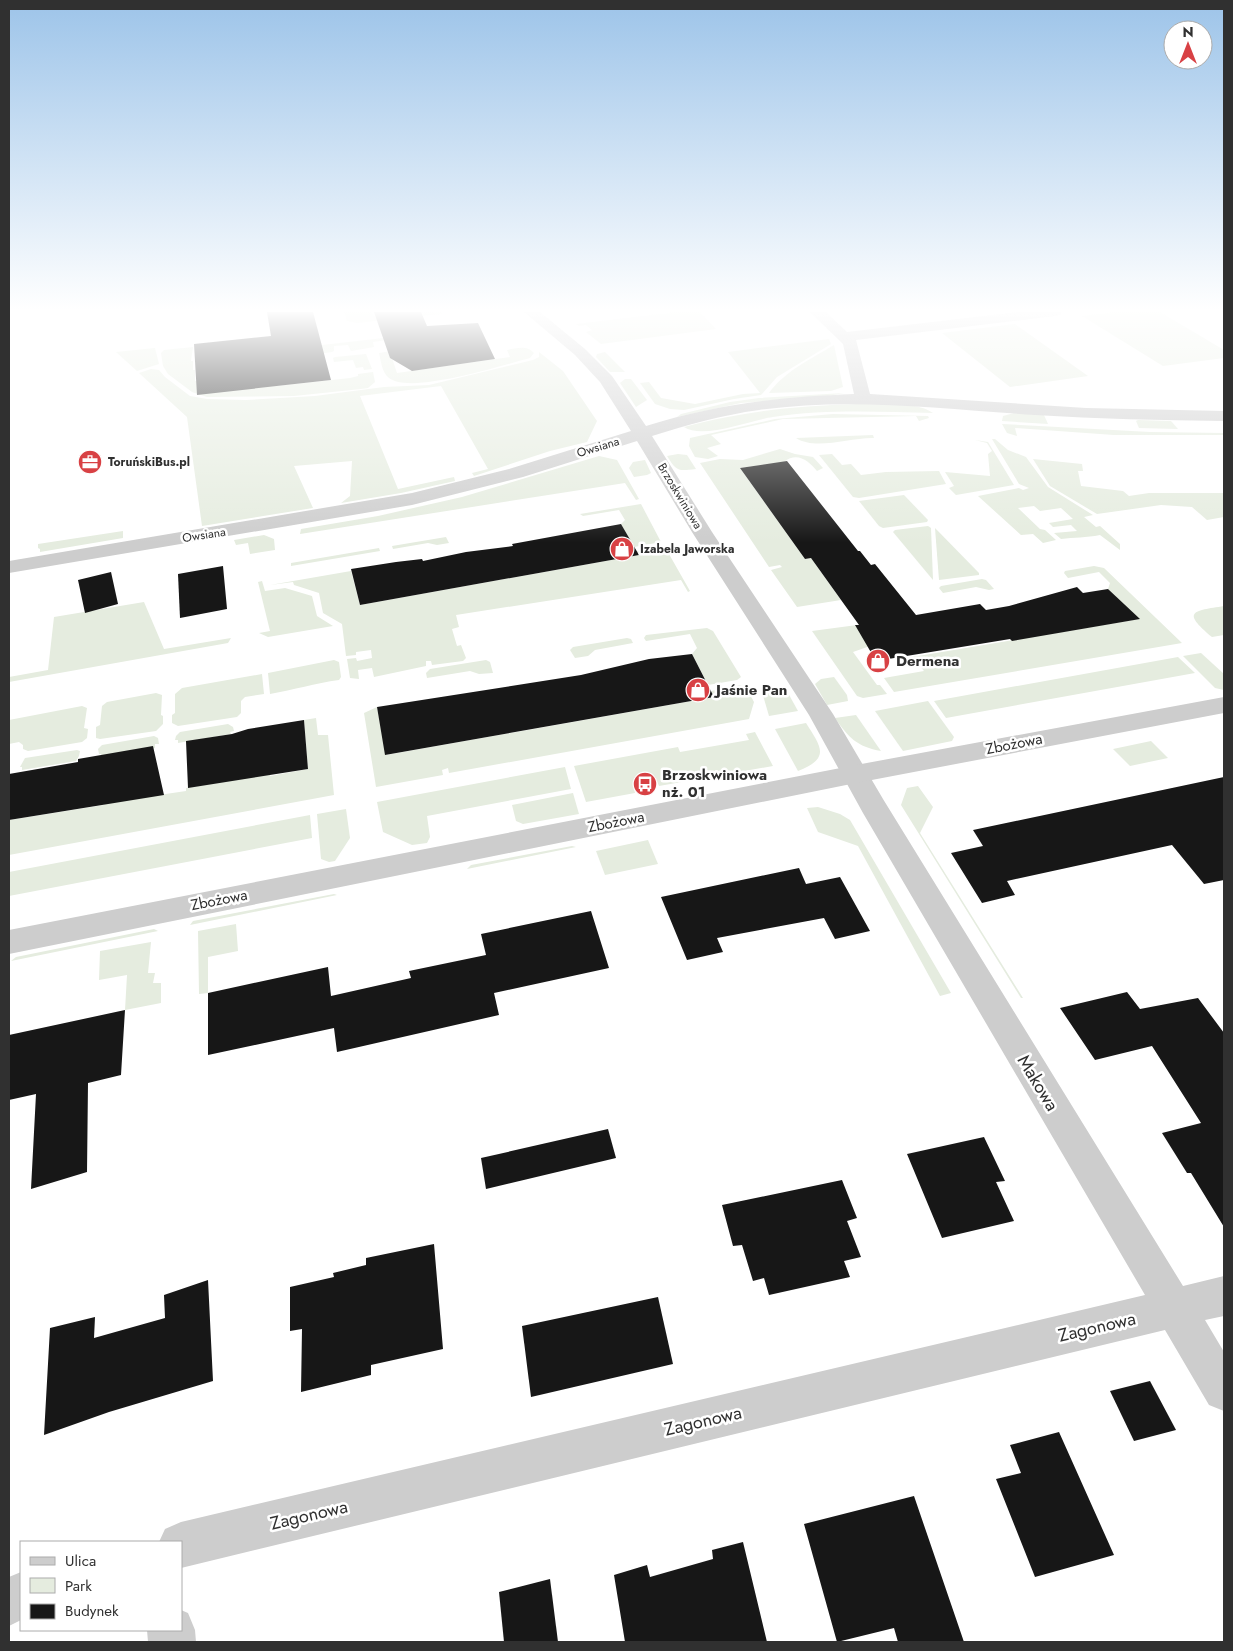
<svg xmlns="http://www.w3.org/2000/svg" width="1233" height="1651" viewBox="0 0 1233 1651" font-family="Jost,sans-serif">
  <style>
    .green { fill: #e5ecdf }
    .building { fill: #171717 }
    .lines { fill: none; stroke-linecap: round; stroke-linejoin: round }
    .minor { fill: #cdcdcd; fill-rule: evenodd }
    .tertiary { fill: #cdcdcd; fill-rule: evenodd }
    .labels { text-anchor: middle; stroke-width: 5; stroke-linejoin: round; paint-order: stroke }
    .far-street-label { font-size: 12px; fill: #303030; stroke: #fff }
    .far-poi-label { font-size: 12px; font-weight: bold; fill: #303030; stroke: #fff; text-anchor: start }
    .poi-label { font-size: 15px; font-weight: bold; fill: #303030; stroke: #fff; text-anchor: start }
    .street-label { font-size: 15px; fill: #303030; stroke: #fff }
    .near-street-label { font-size: 18px; fill: #303030; stroke: #fff }
  </style>
  <rect width="100%" height="100%" fill="#fff"/>
  <g class="green">
    <path d="M 344,312 L 372,312 L 374,316 L 396,317 L 423,314 L 422,312 L 450,313 L 357,323 L 347,321 Z"/>
    <path d="M 676,312 L 700,312 L 716,329 L 601,344 L 586,332 L 592,330 L 586,325 L 579,326 L 576,324 Z"/>
    <path d="M 1114,312 L 1160,312 L 1224,350 L 1224,358 L 1163,366 L 1082,316 Z"/>
    <path d="M 1015,324 L 1088,376 L 1010,387 L 942,333 Z"/>
    <path d="M 392,337 L 387,340 L 373,342 L 374,347 L 351,351 L 348,345 L 334,346 L 334,351 L 332,352 L 312,355 L 261,352 Z"/>
    <path d="M 829,339 L 831,344 L 777,377 L 761,395 L 734,399 L 684,410 L 670,409 L 655,404 L 640,383 L 649,382 L 661,398 L 695,404 L 743,394 L 760,393 L 728,352 Z"/>
    <path d="M 834,345 L 843,387 L 831,391 L 769,393 C 785,371 811,359 834,345 Z"/>
    <path d="M 193,347 L 191,361 L 193,361 L 193,370 L 195,370 L 195,381 L 277,386 L 350,378 L 358,376 L 358,374 L 373,372 L 375,382 L 368,388 L 361,389 L 294,396 L 207,397 L 192,392 L 168,374 L 163,366 L 161,353 L 164,350 Z"/>
    <path d="M 155,348 L 159,364 L 137,371 L 116,352 Z"/>
    <path d="M 410,348 L 391,355 L 397,373 L 510,357 L 507,350 C 517,348 527,345 534,353 L 530,358 C 503,365 411,395 389,378 C 382,373 381,361 379,353 Z"/>
    <path d="M 539,352 L 563,371 L 597,421 L 587,442 L 550,451 L 474,476 L 472,473 L 488,469 L 441,386 L 360,396 L 398,489 L 454,477 L 455,481 L 401,493 L 341,503 L 350,496 L 352,461 L 294,466 L 313,508 L 202,526 L 187,417 L 139,373 L 151,369 L 159,370 L 165,377 L 190,396 L 207,399 L 246,400 L 315,396 L 384,387 L 429,385 L 533,360 L 539,357 Z"/>
    <path d="M 605,352 L 625,372 L 610,372 L 596,357 L 597,354 Z"/>
    <path d="M 366,354 L 372,369 L 364,370 L 363,367 L 356,368 L 353,360 L 334,362 L 333,358 L 335,357 Z"/>
    <path d="M 625,379 L 631,379 L 647,400 L 636,407 L 620,383 Z"/>
    <path d="M 844,393 L 828,396 L 741,403 L 677,417 L 681,414 L 730,402 L 759,398 Z"/>
    <path d="M 857,404 C 876,404 918,401 933,413 C 880,412 826,409 773,417 C 750,420 703,440 684,427 C 745,411 794,406 857,404 Z"/>
    <path d="M 1014,413 L 1044,415 L 1048,424 L 1002,421 L 1003,416 Z"/>
    <path d="M 833,414 L 928,416 L 929,418 L 919,421 L 916,416 L 783,419 L 711,435 L 721,444 L 707,448 L 718,456 L 708,459 L 695,457 L 689,446 L 690,438 L 775,419 Z"/>
    <path d="M 1138,420 L 1171,421 L 1178,429 L 1139,428 L 1136,421 Z"/>
    <path d="M 1002,424 L 1150,432 L 1224,433 L 1224,435 L 1114,435 L 1015,428 L 1017,436 L 1007,433 Z"/>
    <path d="M 873,435 L 874,438 C 851,437 816,451 796,438 Z"/>
    <path d="M 992,439 L 995,439 L 1008,450 L 1026,457 L 1048,487 L 1093,515 L 1084,517 L 1096,527 L 1100,526 L 1120,544 L 1120,550 L 1100,535 C 1086,538 1074,537 1061,539 L 1054,533 L 1077,531 L 1071,525 L 1053,527 L 1049,523 L 1073,519 L 1061,508 L 1040,511 L 1034,506 L 1018,508 L 1040,529 L 1045,530 L 1056,540 L 1043,543 L 1033,534 L 1021,535 L 978,496 L 1019,488 L 1023,490 L 1029,488 L 1019,484 Z"/>
    <path d="M 975,440 L 988,442 L 1014,485 L 956,495 L 949,488 L 954,486 L 945,472 L 990,476 L 988,454 L 992,451 L 987,443 Z"/>
    <path d="M 780,449 L 795,454 L 813,457 L 823,468 L 817,471 C 809,461 797,451 784,462 L 740,468 L 805,559 L 811,558 L 841,600 L 797,607 L 771,570 L 782,567 L 780,565 L 769,567 L 700,463 L 720,459 L 743,460 Z"/>
    <path d="M 678,454 L 687,455 L 696,469 C 678,471 677,472 667,456 Z"/>
    <path d="M 832,454 L 842,465 L 851,464 L 861,475 L 886,472 L 939,471 L 946,484 L 859,498 L 853,497 L 819,455 Z"/>
    <path d="M 599,456 L 617,460 L 639,499 L 636,500 L 625,483 L 300,534 L 301,529 L 378,516 L 462,497 Z"/>
    <path d="M 1033,459 L 1082,464 L 1083,471 L 1078,471 L 1081,486 L 1123,491 L 1129,496 L 1149,493 L 1224,493 L 1224,517 L 1207,520 L 1192,507 L 1161,505 L 1097,514 L 1050,486 Z"/>
    <path d="M 645,460 L 651,473 L 647,475 L 634,477 L 629,468 L 633,462 Z"/>
    <path d="M 904,495 L 928,520 L 927,522 L 883,528 L 879,526 L 859,501 Z"/>
    <path d="M 641,504 L 661,542 L 634,547 L 621,524 L 625,520 L 619,510 L 583,516 L 580,514 Z"/>
    <path d="M 928,526 L 931,528 L 933,580 L 893,532 L 895,530 Z"/>
    <path d="M 935,528 L 979,573 L 979,575 L 939,580 Z"/>
    <path d="M 123,531 L 123,538 L 40,552 L 40,549 L 38,548 L 38,544 Z"/>
    <path d="M 264,535 L 274,539 L 275,550 L 250,554 L 248,543 L 236,545 L 234,540 Z"/>
    <path d="M 446,537 L 449,543 L 437,545 L 428,543 L 393,549 L 392,546 Z"/>
    <path d="M 665,547 L 690,591 L 688,592 L 681,580 L 456,615 L 459,627 L 452,629 L 457,646 L 461,645 L 466,658 L 463,661 L 432,665 L 431,661 L 426,661 L 426,666 L 374,677 L 372,668 L 358,670 L 359,679 L 350,678 L 347,659 L 356,658 L 357,661 L 372,658 L 371,650 L 356,652 L 356,655 L 346,656 L 342,624 L 323,613 L 319,593 L 294,585 L 293,582 L 270,585 L 351,571 L 360,605 L 639,555 L 637,551 Z"/>
    <path d="M 379,548 L 380,551 L 291,566 L 291,563 Z"/>
    <path d="M 1094,566 L 1104,568 L 1182,643 L 894,692 L 884,678 L 924,671 L 912,657 L 1139,619 L 1108,589 L 1110,583 L 1099,572 L 1068,578 L 1064,573 L 1065,571 Z"/>
    <path d="M 982,579 L 986,580 L 994,589 L 989,590 L 976,587 L 943,593 L 939,588 L 941,586 Z"/>
    <path d="M 262,581 L 265,591 L 285,588 L 312,596 L 317,616 L 333,626 L 268,637 L 259,633 L 270,631 L 258,582 Z"/>
    <path d="M 144,602 L 164,649 L 231,638 L 228,643 L 9,682 L 9,677 L 48,670 L 54,617 Z"/>
    <path d="M 1224,606 L 1224,635 L 1212,637 C 1181,611 1193,611 1224,606 Z"/>
    <path d="M 857,625 L 870,646 L 853,652 L 877,685 L 880,685 L 887,694 L 863,698 L 857,696 L 812,631 Z"/>
    <path d="M 707,628 L 713,631 L 741,677 L 737,680 L 708,685 L 692,654 L 697,648 L 690,634 L 646,641 L 644,638 L 646,635 Z"/>
    <path d="M 627,638 L 631,639 L 633,643 L 595,650 L 588,656 L 575,658 L 570,650 L 573,647 Z"/>
    <path d="M 1201,653 L 1224,674 L 1224,690 L 1215,688 L 1183,656 Z"/>
    <path d="M 1178,657 L 1195,673 L 946,718 L 934,701 Z"/>
    <path d="M 334,660 L 339,662 L 341,677 L 339,680 C 315,683 294,690 270,694 L 268,673 Z"/>
    <path d="M 486,660 L 490,662 L 493,673 L 479,674 L 470,671 L 427,678 L 426,673 L 430,669 Z"/>
    <path d="M 262,674 L 264,694 L 245,697 L 241,701 L 241,713 L 237,717 L 178,726 L 172,723 L 172,715 L 175,713 L 175,694 L 182,688 Z"/>
    <path d="M 834,677 L 847,695 L 848,701 L 827,705 L 815,684 L 821,679 Z"/>
    <path d="M 739,685 L 746,687 L 754,702 L 749,719 L 449,773 L 448,768 L 442,770 L 443,775 L 376,787 L 364,713 L 377,707 L 386,755 L 714,697 L 711,691 Z"/>
    <path d="M 775,690 L 788,693 L 798,711 L 769,716 L 762,692 Z"/>
    <path d="M 156,693 L 162,695 L 161,715 L 163,716 L 163,724 L 156,731 L 100,739 L 96,738 L 96,727 L 100,725 L 102,706 L 107,702 Z"/>
    <path d="M 928,701 L 954,737 L 952,741 L 903,751 L 875,711 Z"/>
    <path d="M 82,706 L 87,708 L 84,728 L 88,729 L 87,738 L 82,742 L 28,751 L 23,749 L 23,745 L 19,742 L 9,744 L 9,720 Z"/>
    <path d="M 856,715 L 881,751 C 857,747 848,737 835,718 Z"/>
    <path d="M 316,718 L 318,735 L 328,735 L 334,795 L 9,855 L 9,820 L 104,805 L 105,803 L 186,791 L 186,788 L 270,774 L 270,776 L 308,769 L 304,720 Z"/>
    <path d="M 806,723 C 821,747 831,758 798,771 L 775,729 Z"/>
    <path d="M 228,724 L 233,727 L 234,731 L 230,732 L 231,734 L 178,743 L 178,740 L 175,740 L 176,736 L 180,732 Z"/>
    <path d="M 755,732 L 773,766 L 659,786 L 656,779 L 633,783 L 635,793 L 586,802 L 574,766 L 678,747 L 680,752 L 749,740 L 746,734 Z"/>
    <path d="M 154,736 L 158,738 L 159,744 L 155,744 L 155,748 L 101,756 L 101,754 L 99,754 L 98,749 L 102,745 Z"/>
    <path d="M 1151,741 L 1168,758 L 1130,766 L 1113,749 Z"/>
    <path d="M 77,750 L 80,751 L 79,756 L 76,761 L 22,770 L 22,767 L 20,767 L 25,758 Z"/>
    <path d="M 565,767 L 571,789 L 427,816 L 430,837 L 427,843 L 412,845 L 383,832 L 377,802 Z"/>
    <path d="M 918,786 L 933,807 L 920,833 L 1023,998 L 1021,998 L 901,805 L 907,788 Z"/>
    <path d="M 573,793 L 579,814 L 523,824 L 516,821 L 512,805 Z"/>
    <path d="M 818,807 L 840,814 L 850,820 L 951,993 L 940,996 L 858,846 L 818,832 L 807,808 Z"/>
    <path d="M 346,809 L 350,838 L 335,861 L 329,862 L 321,859 L 317,814 Z"/>
    <path d="M 310,815 L 312,838 L 9,896 L 9,872 Z"/>
    <path d="M 648,840 L 658,864 L 605,875 L 596,851 Z"/>
    <path d="M 572,846 L 576,847 L 467,869 L 471,865 Z"/>
    <path d="M 334,894 L 337,895 L 190,925 L 193,921 Z"/>
    <path d="M 236,924 L 238,951 L 208,957 L 208,993 L 199,994 L 198,931 Z"/>
    <path d="M 154,929 L 158,931 L 11,961 L 16,957 Z"/>
    <path d="M 151,942 L 148,973 L 155,973 L 153,983 L 161,983 L 161,1003 L 125,1010 L 127,975 L 99,980 L 100,951 Z"/>
  </g>
  <g class="building">
    <path d="M 267,312 L 313,312 L 331,380 L 197,395 L 194,344 L 271,336 Z"/>
    <path d="M 374,312 L 421,312 L 427,326 L 478,323 L 495,359 L 412,371 L 390,358 Z"/>
    <path d="M 787,461 L 858,551 L 860,551 L 871,565 L 875,564 L 916,615 L 980,604 L 986,610 L 1009,606 L 1077,587 L 1083,593 L 1108,589 L 1140,619 L 1012,641 L 1010,639 L 876,661 L 855,625 L 859,625 L 811,558 L 805,559 L 740,468 Z"/>
    <path d="M 621,524 L 639,555 L 360,605 L 351,569 L 396,562 L 422,559 L 423,561 L 466,552 L 513,546 L 512,544 Z"/>
    <path d="M 223,566 L 227,609 L 180,618 L 178,574 Z"/>
    <path d="M 111,572 L 118,604 L 85,613 L 78,580 Z"/>
    <path d="M 692,654 L 714,697 L 385,755 L 377,707 L 581,675 L 649,659 Z"/>
    <path d="M 304,720 L 308,769 L 188,788 L 186,741 L 232,734 L 248,729 Z"/>
    <path d="M 153,746 L 164,795 L 9,820 L 9,774 L 78,762 L 78,759 Z"/>
    <path d="M 1224,777 L 1224,880 L 1204,884 L 1172,845 L 1007,881 L 1015,895 L 982,903 L 951,853 L 983,846 L 973,830 Z"/>
    <path d="M 799,868 L 806,884 L 840,877 L 870,931 L 835,939 L 824,918 L 717,938 L 723,952 L 687,960 L 661,897 Z"/>
    <path d="M 591,911 L 609,968 L 494,993 L 499,1015 L 337,1052 L 334,1028 L 208,1055 L 208,993 L 328,967 L 331,996 L 411,978 L 409,971 L 486,955 L 481,934 Z"/>
    <path d="M 1127,992 L 1140,1009 L 1198,998 L 1224,1033 L 1224,1227 L 1191,1173 L 1187,1173 L 1162,1133 L 1201,1123 L 1152,1046 L 1095,1060 L 1060,1008 Z"/>
    <path d="M 125,1010 L 121,1075 L 88,1083 L 87,1172 L 31,1189 L 36,1094 L 9,1100 L 9,1035 Z"/>
    <path d="M 608,1129 L 616,1158 L 486,1189 L 481,1158 Z"/>
    <path d="M 984,1137 L 1005,1181 L 996,1182 L 1014,1221 L 942,1238 L 907,1154 Z"/>
    <path d="M 842,1180 L 857,1218 L 847,1221 L 861,1257 L 844,1261 L 850,1277 L 769,1295 L 764,1278 L 753,1281 L 742,1245 L 733,1246 L 722,1205 Z"/>
    <path d="M 434,1244 L 443,1349 L 371,1365 L 371,1375 L 301,1392 L 302,1329 L 290,1331 L 290,1287 L 334,1277 L 333,1273 L 366,1265 L 366,1258 Z"/>
    <path d="M 208,1280 L 213,1381 L 109,1412 L 44,1435 L 50,1328 L 95,1317 L 94,1338 L 165,1318 L 164,1295 Z"/>
    <path d="M 658,1297 L 673,1364 L 531,1397 L 522,1326 Z"/>
    <path d="M 1150,1381 L 1176,1430 L 1134,1441 L 1110,1391 Z"/>
    <path d="M 1059,1432 L 1114,1555 L 1035,1577 L 996,1479 L 1021,1473 L 1010,1445 Z"/>
    <path d="M 914,1496 L 964,1642 L 898,1642 L 894,1628 L 837,1642 L 804,1524 Z"/>
    <path d="M 743,1542 L 767,1642 L 625,1642 L 614,1575 L 647,1565 L 650,1577 L 713,1559 L 712,1550 Z"/>
    <path d="M 550,1579 L 558,1642 L 504,1642 L 499,1592 Z"/>
  </g>
  <g class="lines">
    <g class="minor">
      <path d="M 524,312 L 540,312 L 585,349 L 612,376 L 646,426 C 717,404 779,397 854,394 L 843,344 L 810,312 L 826,312 L 847,332 L 1018,312 L 1062,312 L 1060,315 L 1055,316 L 856,340 L 870,394 L 1086,408 L 1224,411 L 1224,421 C 1161,420 1098,419 1035,415 C 943,409 850,397 759,410 C 722,415 687,425 652,436 L 712,532 L 833,714 L 883,799 L 1183,1286 L 1224,1276 L 1224,1316 L 1205,1320 L 1224,1352 L 1224,1411 L 1209,1405 L 1165,1330 L 181,1568 L 181,1542 L 159,1542 L 165,1529 L 181,1522 L 1145,1295 L 863,813 L 809,715 L 692,532 L 637,441 L 523,477 L 412,505 L 9,573 L 9,561 L 412,493 L 509,469 L 631,431 L 600,382 L 575,355 Z"/>
      <path d="M 21,1572 L 21,1620 L 9,1626 L 9,1577 Z"/>
      <path d="M 181,1610 L 188,1613 L 195,1630 L 196,1642 L 148,1642 L 147,1630 L 181,1630 Z"/>
    </g>
    <path class="tertiary" d="M 1224,697 L 1224,713 L 856,783 L 9,954 L 9,930 L 856,765 Z"/>
  </g>
  <linearGradient id="sky" x2="0" y2="1"><stop stop-color="#9dc4e9"/><stop offset="0.57" stop-color="#fff"/><stop offset="1" stop-color="#fff" stop-opacity="0"/></linearGradient>
  <rect width="1233" height="543" fill="url(#sky)"/>
  <defs>
    <g id="office-disc" transform="scale(1.25)"><circle r="9.5" fill="#d84144" stroke="#fff"/><path d="M-6-3h4V-5.5h4V-3h4V5H-6ZM-1-4.5V-3h2v-1.5ZM-6 0V1H6V0Z" fill="#fff"/></g>
    <g id="shop-disc" transform="scale(1.25)"><circle r="9.5" fill="#d84144" stroke="#fff"/><path d="M-5-2.5h2.3a2.7 3.5 0 0 1 5.4 0H5L5.5 6h-11ZM-1.5-2.5h3a1.5 2.3 0 0 0-3 0Z" fill="#fff"/></g>
    <g id="bus-disc" transform="scale(1.25)"><circle r="9.5" fill="#d84144" stroke="#fff"/><path d="M-5-6H5V4H4V6H2V4H-2V6H-4V4H-5ZM-3.5-4V0h7V-4ZM-3.5 1.2v1.5H-2V1.2ZM2 1.2v1.5H3.5V1.2Z" fill="#fff"/></g>
  </defs>
  <g fill-rule="evenodd">
    <use href="#office-disc" x="90" y="462"/>
    <use href="#shop-disc" x="622" y="549"/>
    <use href="#shop-disc" x="878" y="661"/>
    <use href="#shop-disc" x="698" y="690"/>
    <use href="#bus-disc" x="645" y="784"/>
  </g>
  <g class="labels">
    <g class="far-street-label">
      <text transform="translate(598 447) rotate(-17)" y="4">Owsiana</text>
      <text transform="translate(680 496) rotate(59)" y="4">Brzoskwiniowa</text>
      <text transform="translate(204 535) rotate(-9)" y="4">Owsiana</text>
    </g>
    <g class="far-poi-label">
      <text x="108" y="466">ToruńskiBus.pl</text>
      <text x="640" y="553">Izabela Jaworska</text>
    </g>
    <g class="poi-label">
      <text x="896" y="666">Dermena</text>
      <text x="716" y="695">Jaśnie Pan</text>
      <text x="662" y="780">Brzoskwiniowa<tspan x="662" dy="17">nż. 01</tspan></text>
    </g>
    <g class="street-label">
      <text transform="translate(1014 744) rotate(-11)" y="5">Zbożowa</text>
      <text transform="translate(616 822) rotate(-11)" y="5">Zbożowa</text>
      <text transform="translate(219 900) rotate(-11)" y="5">Zbożowa</text>
    </g>
    <g class="near-street-label">
      <text transform="translate(1038 1083) rotate(59)" y="6">Makowa</text>
      <text transform="translate(1097 1327) rotate(-13)" y="6">Zagonowa</text>
      <text transform="translate(703 1421) rotate(-13)" y="6">Zagonowa</text>
      <text transform="translate(309 1515) rotate(-13)" y="6">Zagonowa</text>
    </g>
  </g>
  <rect width="1233" height="1651" fill="none" stroke="#303030" stroke-width="20"/>
  <rect x="20" y="1541" width="162" height="90" fill="#ffffff" stroke="#acacac"/>
  <rect x="30" y="1557" width="25" height="8" fill="#cdcdcd" stroke="#acacac"/>
  <text x="65" y="1566" font-size="15" fill="#303030">Ulica</text>
  <rect x="30" y="1578" width="25" height="15" fill="#e5ecdf" stroke="#acacac"/>
  <text x="65" y="1591" font-size="15" fill="#303030">Park</text>
  <rect x="30" y="1604" width="25" height="15" fill="#171717" stroke="#acacac"/>
  <text x="65" y="1616" font-size="15" fill="#303030">Budynek</text>
  <g transform="translate(1188 45)"><circle r="24" fill="#ffffff" stroke="#acacac"/>
  <path d="M0-4L9 19L0 12L-9 19Z" fill="#d84144"/>
  <text y="-8" font-size="14" font-weight="bold" text-anchor="middle" fill="#303030">N</text>
  </g>
</svg>
